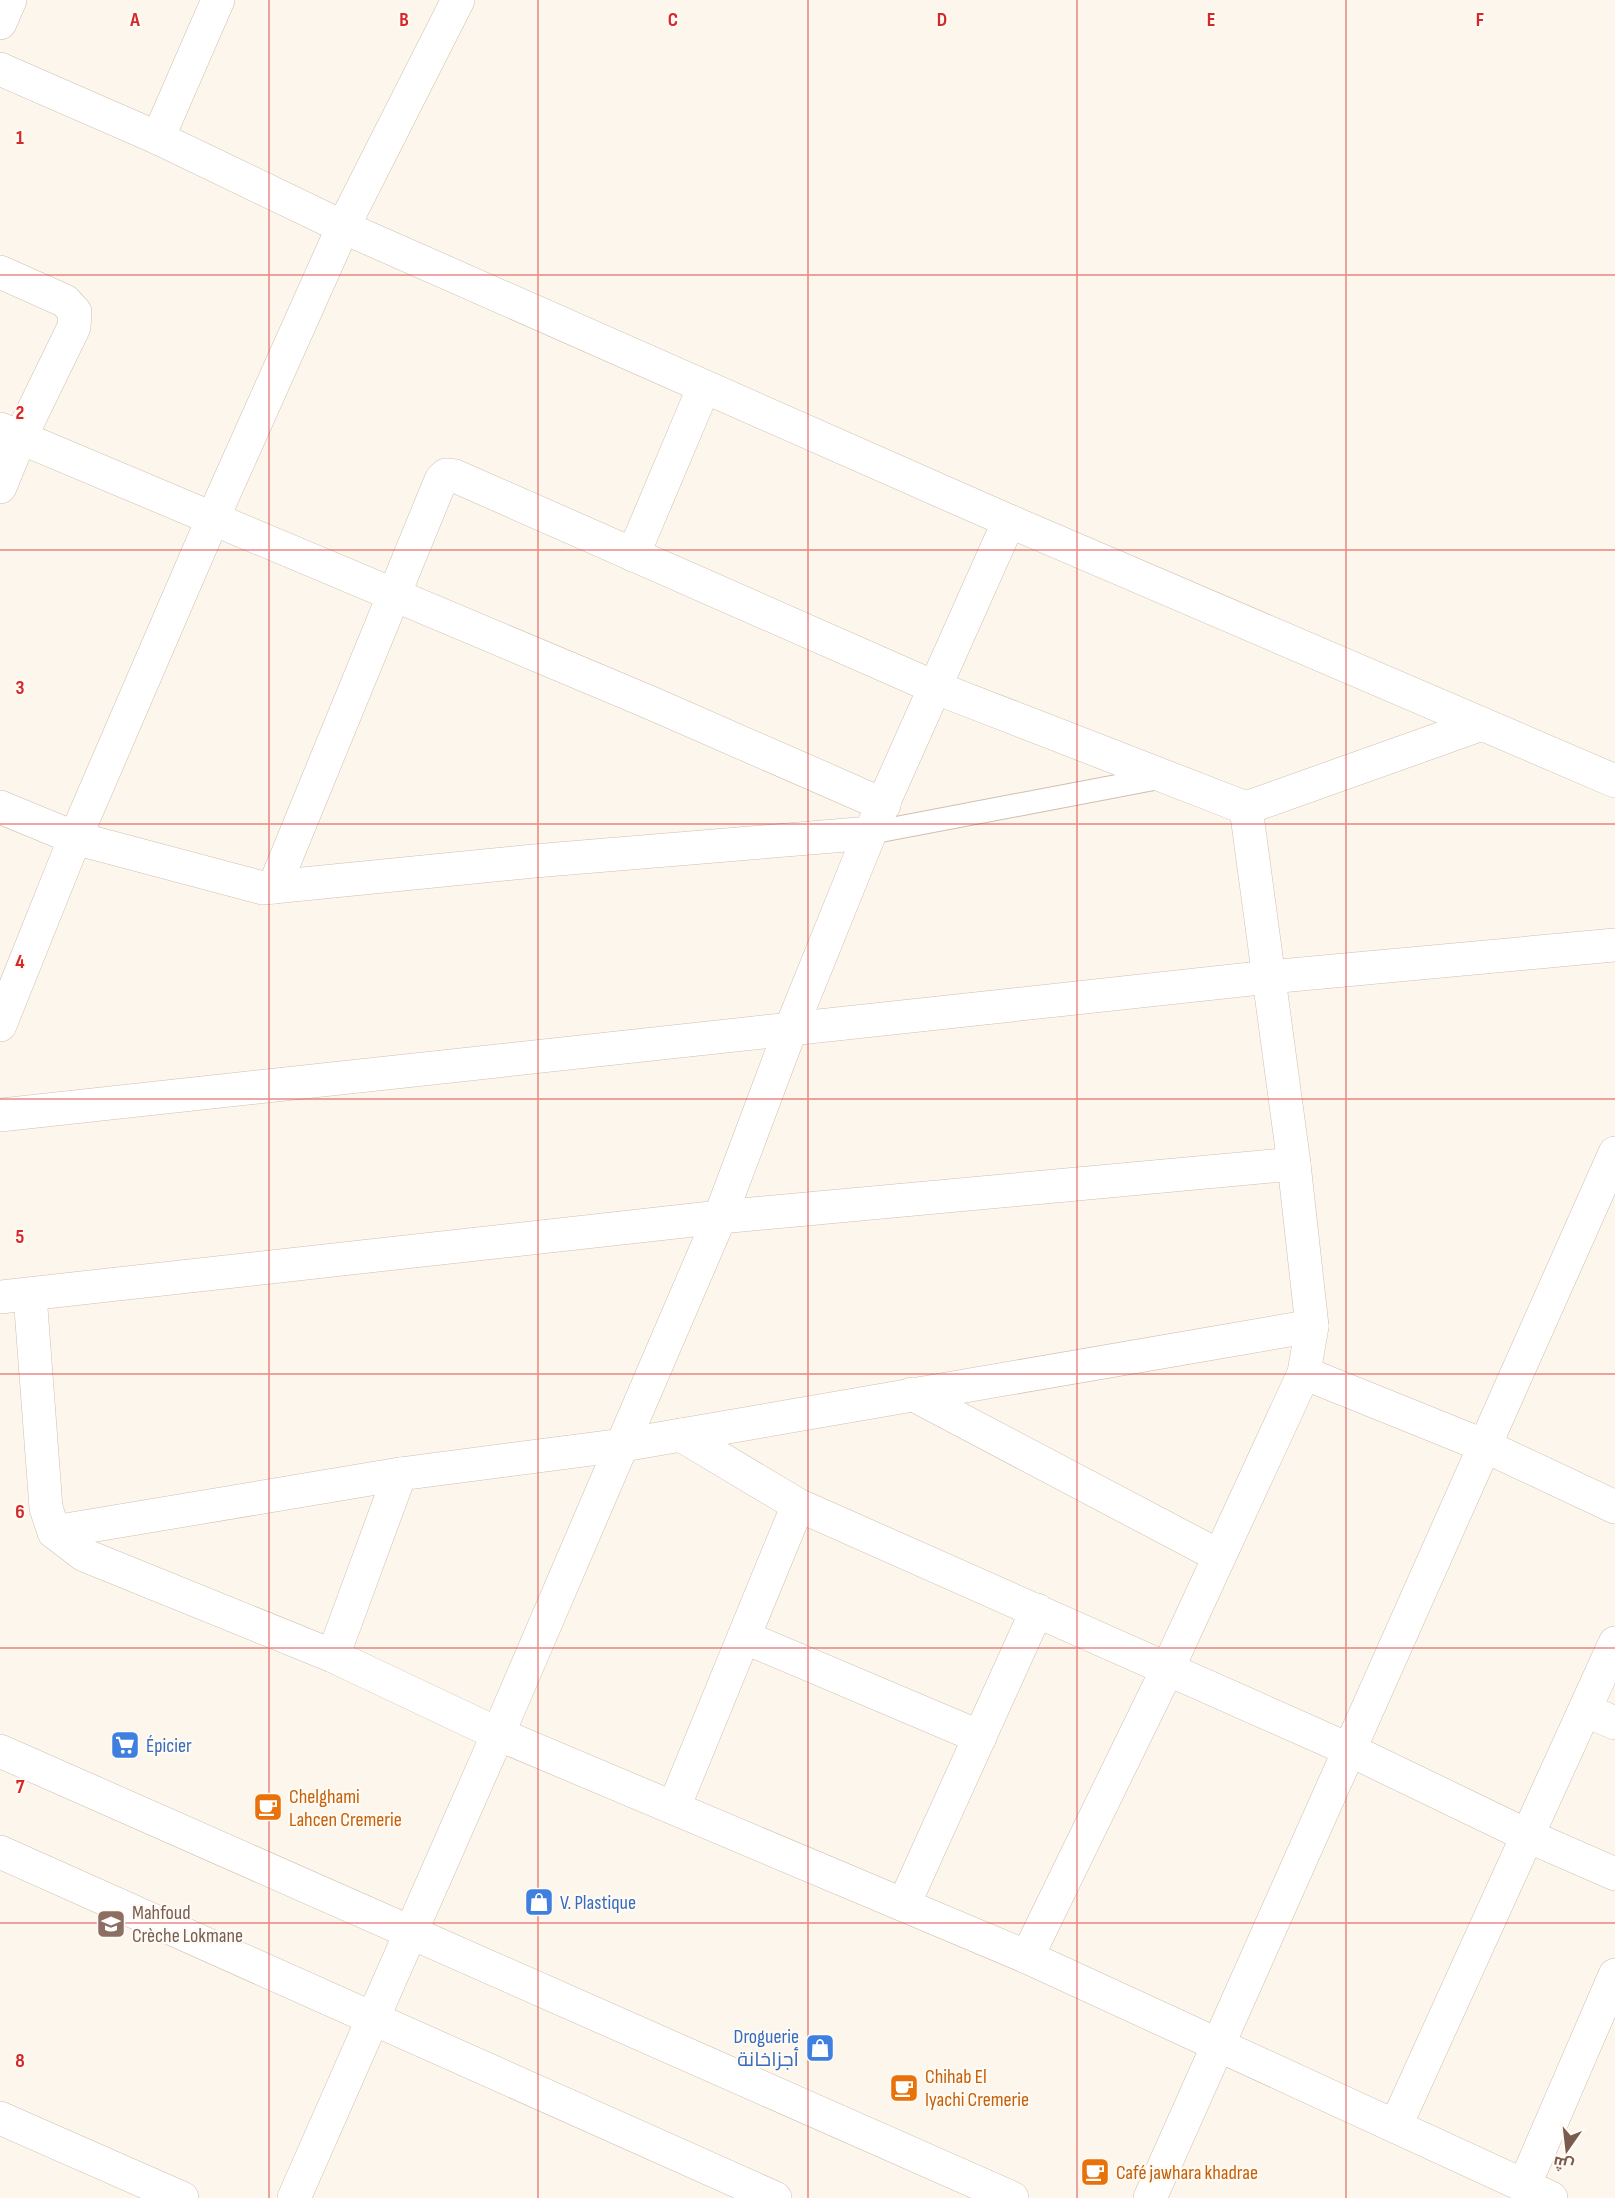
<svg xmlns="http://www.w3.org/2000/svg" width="1615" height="2198" viewBox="0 0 1615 2198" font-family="'Sofia Sans Condensed',Cairo,sans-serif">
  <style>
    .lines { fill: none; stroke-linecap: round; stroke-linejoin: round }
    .service-casing { stroke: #d1beb0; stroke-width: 24 }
    .minor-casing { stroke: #d1beb0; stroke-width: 34 }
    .service { stroke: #fff; stroke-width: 22 }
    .minor { stroke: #fff; stroke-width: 33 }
    .grid { fill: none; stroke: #d62828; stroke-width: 1.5; stroke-opacity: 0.55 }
    .labels { text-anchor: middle; stroke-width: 4.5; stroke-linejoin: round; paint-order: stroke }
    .shop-label { font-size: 20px; fill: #366cbe; stroke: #fffaf3; text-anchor: start }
    .food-label { font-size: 20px; fill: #c56008; stroke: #fffaf3; text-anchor: start }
    .education-label { font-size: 20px; fill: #785e54; stroke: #fffaf3; text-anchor: start }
    .grid-label { font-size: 20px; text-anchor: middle; font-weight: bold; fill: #d62828; stroke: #fffaf3; stroke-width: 4.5; stroke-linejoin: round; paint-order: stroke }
  </style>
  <rect width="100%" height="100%" fill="#fdf6ec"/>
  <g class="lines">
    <g class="service-casing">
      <path id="service" d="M 870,833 L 1164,777"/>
    </g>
    <g class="minor-casing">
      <g id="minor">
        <path d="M 0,23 L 10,0"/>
        <path d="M 0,69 L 158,138 L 343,227 L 1009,521 L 1615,781"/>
        <path d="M 158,138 L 218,0"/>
        <path d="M 0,272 L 65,301 L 75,312 L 74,327 L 20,438 L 0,487"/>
        <path d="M 0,429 L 651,703 L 884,805"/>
        <path d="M 633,555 L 704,387"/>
        <path d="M 0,807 L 75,838 L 263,888 L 534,861 L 870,833 L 1009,521"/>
        <path d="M 274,887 L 441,480 L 446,475 L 455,476 L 934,687 L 1246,808 L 1482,724"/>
        <path d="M 0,1025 L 75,838 L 213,518 L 343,227 L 458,0"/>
        <path d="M 0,1115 L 1269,977 L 1615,945"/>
        <path d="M 30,1295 L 46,1508 L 54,1532 L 84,1555 L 333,1656 L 498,1734 L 1027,1957 L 1551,2198"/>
        <path d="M 0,1297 L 720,1217 L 1294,1164"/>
        <path d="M 1304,1373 L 1485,1446 L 1615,1507"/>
        <path d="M 912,1394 L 1219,1556"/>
        <path d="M 681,1435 L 798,1505 L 1350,1750 L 1526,1835 L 1615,1874"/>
        <path d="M 54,1532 L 400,1474 L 623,1445 L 1312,1326"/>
        <path d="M 744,1637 L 980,1737"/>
        <path d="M 333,1656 L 400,1474"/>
        <path d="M 1585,1710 L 1615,1723"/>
        <path d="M 0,1751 L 1012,2198"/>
        <path d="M 674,1807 L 798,1505"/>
        <path d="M 0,1852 L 775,2198"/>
        <path d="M 904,1904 L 1037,1610"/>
        <path d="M 1027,1957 L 1168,1668 L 1304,1373 L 1312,1326 L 1294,1164 L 1246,808"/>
        <path d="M 0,2118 L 182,2198"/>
        <path d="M 1396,2125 L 1615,1643"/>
        <path d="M 1524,2186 L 1615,1975"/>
        <path d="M 294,2198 L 498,1734 L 720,1217 L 790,1031 L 870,833"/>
        <path d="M 1150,2198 L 1615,1153"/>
      </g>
    </g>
    <use href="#service" class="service"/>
    <use href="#minor" class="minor"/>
  </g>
  <path class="grid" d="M 269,0 L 269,2198M 538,0 L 538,2198M 808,0 L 808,2198M 1077,0 L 1077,2198M 1346,0 L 1346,2198M 0,275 L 1615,275M 0,550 L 1615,550M 0,824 L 1615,824M 0,1099 L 1615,1099M 0,1374 L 1615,1374M 0,1648 L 1615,1648M 0,1923 L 1615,1923"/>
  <defs>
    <g id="supermarket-square" transform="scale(1.5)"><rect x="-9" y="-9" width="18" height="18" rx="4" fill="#3f7fe0" stroke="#fffaf3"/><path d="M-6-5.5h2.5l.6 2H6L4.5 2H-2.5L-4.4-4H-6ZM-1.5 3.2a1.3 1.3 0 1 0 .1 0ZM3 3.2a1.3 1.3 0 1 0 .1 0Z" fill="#fff"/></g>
    <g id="cafe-square" transform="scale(1.5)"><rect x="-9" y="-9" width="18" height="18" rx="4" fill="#e8710a" stroke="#fffaf3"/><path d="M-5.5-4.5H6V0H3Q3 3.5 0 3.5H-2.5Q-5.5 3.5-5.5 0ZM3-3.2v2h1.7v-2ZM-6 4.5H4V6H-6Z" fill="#fff"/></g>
    <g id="shop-square" transform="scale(1.5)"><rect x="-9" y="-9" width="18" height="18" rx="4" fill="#3f7fe0" stroke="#fffaf3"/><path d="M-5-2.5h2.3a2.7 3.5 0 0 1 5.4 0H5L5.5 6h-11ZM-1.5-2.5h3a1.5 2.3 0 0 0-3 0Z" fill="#fff"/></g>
    <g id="school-square" transform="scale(1.5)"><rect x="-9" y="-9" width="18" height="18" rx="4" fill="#8d6e63" stroke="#fffaf3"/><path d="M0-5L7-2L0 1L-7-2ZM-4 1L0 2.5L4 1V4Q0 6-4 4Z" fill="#fff"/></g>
  </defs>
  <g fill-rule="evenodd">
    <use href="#supermarket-square" x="125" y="1745"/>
    <use href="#cafe-square" x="268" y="1807"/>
    <use href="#shop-square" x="539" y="1902"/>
    <use href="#school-square" x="111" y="1924"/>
    <use href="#shop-square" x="820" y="2048"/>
    <use href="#cafe-square" x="904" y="2088"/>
    <use href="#cafe-square" x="1095" y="2172"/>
  </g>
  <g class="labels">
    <g class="shop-label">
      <text x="146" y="1752">Épicier</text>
      <text x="560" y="1909">V. Plastique</text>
      <text x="799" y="2043" text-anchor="end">Droguerie<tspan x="799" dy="23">أجزاخانة</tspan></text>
    </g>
    <g class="food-label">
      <text x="289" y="1803">Chelghami<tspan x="289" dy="23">Lahcen Cremerie</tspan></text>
      <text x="925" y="2083">Chihab El<tspan x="925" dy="23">Iyachi Cremerie</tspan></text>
      <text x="1116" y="2179">Café jawhara khadrae</text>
    </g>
    <g class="education-label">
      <text x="132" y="1919">Mahfoud<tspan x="132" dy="23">Crèche Lokmane</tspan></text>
    </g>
  </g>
  <g class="grid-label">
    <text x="135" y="26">A</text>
    <text x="404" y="26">B</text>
    <text x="673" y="26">C</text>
    <text x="942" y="26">D</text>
    <text x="1211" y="26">E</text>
    <text x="1480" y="26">F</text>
    <text x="20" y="144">1</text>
    <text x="20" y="419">2</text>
    <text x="20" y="694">3</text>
    <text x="20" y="968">4</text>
    <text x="20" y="1243">5</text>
    <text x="20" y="1518">6</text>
    <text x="20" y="1793">7</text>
    <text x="20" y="2067">8</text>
  </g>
  <g transform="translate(1567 2150) rotate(194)" stroke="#fffaf3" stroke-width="4.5" paint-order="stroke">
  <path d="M0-4.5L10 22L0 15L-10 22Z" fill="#7a5c4d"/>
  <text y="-9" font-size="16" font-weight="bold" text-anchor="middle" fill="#7a5c4d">ش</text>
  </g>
</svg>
